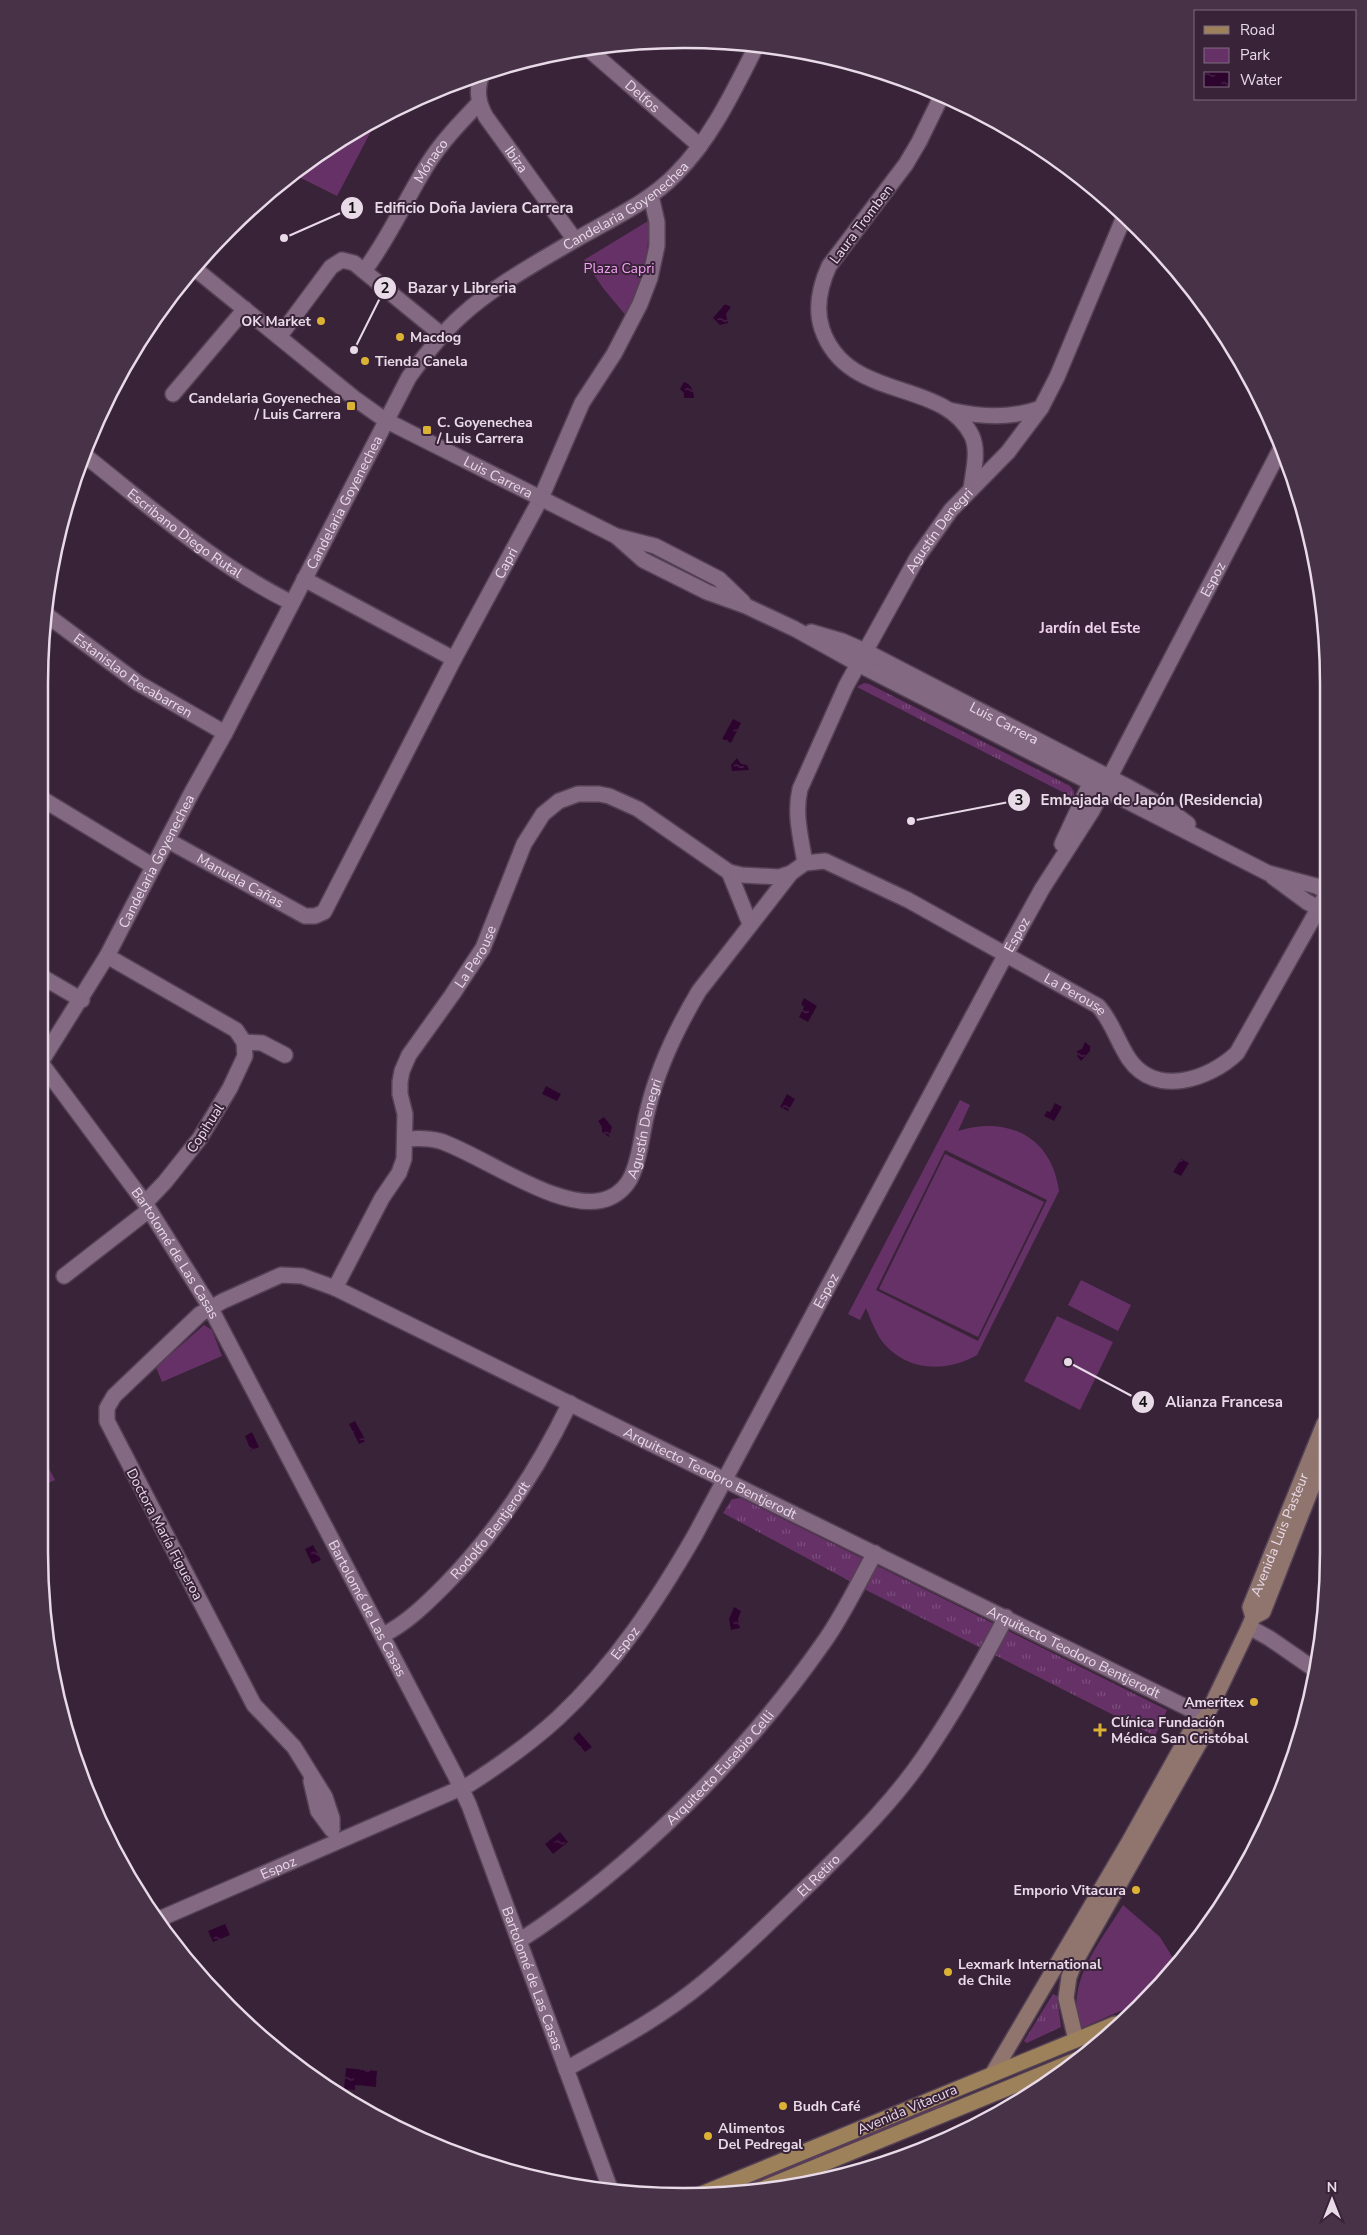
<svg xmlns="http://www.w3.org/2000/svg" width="1367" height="2235" viewBox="0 0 1367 2235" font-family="'Nunito Sans',sans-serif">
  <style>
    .grass { fill: url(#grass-tufts) }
    .green { fill: #663167; fill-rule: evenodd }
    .water { fill: url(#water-ripples) }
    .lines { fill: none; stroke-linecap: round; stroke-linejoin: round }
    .minor-casing { stroke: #544154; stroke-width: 18 }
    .tertiary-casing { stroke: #544154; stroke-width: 18 }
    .secondary-casing { stroke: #544154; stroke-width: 18 }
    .primary-casing { stroke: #544154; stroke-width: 18 }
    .minor { stroke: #836982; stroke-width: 15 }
    .tertiary { stroke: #836982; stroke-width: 15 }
    .secondary { stroke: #90756e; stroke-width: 15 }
    .primary { stroke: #9c815a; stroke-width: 15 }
    .poi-dot { fill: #dbb233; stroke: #392339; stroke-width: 2 }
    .labels { text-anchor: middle; stroke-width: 4; stroke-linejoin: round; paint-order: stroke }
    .street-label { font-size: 14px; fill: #e9dae8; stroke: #392339 }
    .park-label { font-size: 14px; fill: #f3a1f2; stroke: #392339 }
    .poi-label { font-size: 14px; font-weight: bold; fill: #e9dae8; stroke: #392339; text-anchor: start }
    .neighbourhood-label { font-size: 15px; font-weight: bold; fill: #efd2ee; stroke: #392339 }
    .rim { fill: none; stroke: #e9dae8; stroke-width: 2.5 }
    .leader { fill: none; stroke: #e9dae8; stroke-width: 2 }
    .callout-dot { fill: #e9dae8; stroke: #392339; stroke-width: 2 }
    .mark-label { font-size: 15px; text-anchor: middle; font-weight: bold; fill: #111 }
    .callout-label { font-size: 15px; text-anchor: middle; font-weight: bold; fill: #e9dae8; stroke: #392339; stroke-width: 4; stroke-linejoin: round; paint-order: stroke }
  </style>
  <defs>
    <pattern id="grass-tufts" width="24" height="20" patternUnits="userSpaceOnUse" patternTransform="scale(1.25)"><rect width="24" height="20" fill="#663167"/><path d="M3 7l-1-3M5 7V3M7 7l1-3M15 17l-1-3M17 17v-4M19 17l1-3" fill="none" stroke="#7c4e7d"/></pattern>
    <pattern id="water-ripples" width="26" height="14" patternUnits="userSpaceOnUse" patternTransform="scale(1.25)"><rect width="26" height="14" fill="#2d042e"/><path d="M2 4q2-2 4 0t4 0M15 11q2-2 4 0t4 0" fill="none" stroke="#4b284c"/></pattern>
  </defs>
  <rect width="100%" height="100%" fill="#392339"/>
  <g class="grass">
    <path d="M 864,683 L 869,684 L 1070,786 L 1074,791 L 1074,798 L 857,687 Z"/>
    <path d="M 741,1498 L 1167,1710 L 1155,1736 L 868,1591 L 723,1513 L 732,1499 Z"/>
    <path d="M 1053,1994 L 1057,1996 L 1061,2027 L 1027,2043 L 1024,2041 Z"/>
    <path d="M 951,2099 L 944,2106 L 735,2193 L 722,2194 Z"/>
  </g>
  <g class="green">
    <path d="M 378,118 L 337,196 L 293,174 L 361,125 Z"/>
    <path d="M 648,221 C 650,260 641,281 627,317 L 603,288 L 584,260 Z"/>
    <path d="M 960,1100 L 970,1105 L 958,1131 C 1008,1115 1052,1137 1059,1191 L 977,1355 C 944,1374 902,1371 879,1337 C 874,1328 870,1318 866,1308 L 860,1320 L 848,1314 ZM 945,1150 L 1047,1200 L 978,1341 L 876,1290 Z"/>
    <path d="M 945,1154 L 1044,1202 L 978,1337 L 879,1289 Z"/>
    <path d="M 1081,1280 L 1131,1305 L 1118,1331 L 1068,1305 Z"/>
    <path d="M 1057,1316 L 1113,1342 L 1080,1410 L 1024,1381 Z"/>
    <path d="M 204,1325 L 212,1330 L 222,1356 L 162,1382 L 156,1367 Z"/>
    <path d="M 44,1459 L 55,1480 L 44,1485 Z"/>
    <path d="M 1123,1905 L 1160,1937 L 1176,1963 L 1134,2005 L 1082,2028 C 1062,1986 1102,1940 1123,1905 Z"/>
  </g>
  <g class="water">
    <path d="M 725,304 L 731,307 L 726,314 L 728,323 L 720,325 L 713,318 Z"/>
    <path d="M 684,382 C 691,384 694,391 694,398 L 684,398 L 684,393 L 680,389 Z"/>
    <path d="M 733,719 L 741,723 L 731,743 L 722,739 Z"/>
    <path d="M 737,758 L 741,764 L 747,765 L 749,770 L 732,771 L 731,765 Z"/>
    <path d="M 804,998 L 817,1006 L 808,1022 L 799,1017 L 804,1007 L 801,1004 Z"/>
    <path d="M 1085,1042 L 1090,1046 L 1090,1051 L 1081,1061 L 1077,1056 L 1077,1051 L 1082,1049 Z"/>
    <path d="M 546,1086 L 561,1094 L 557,1101 L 542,1094 Z"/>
    <path d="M 787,1094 L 795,1099 L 788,1111 L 780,1107 Z"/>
    <path d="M 1055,1103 L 1062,1107 L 1054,1121 L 1044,1116 L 1047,1111 L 1050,1112 Z"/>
    <path d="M 604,1117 L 612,1127 L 609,1137 L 602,1132 L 602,1127 L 598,1121 Z"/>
    <path d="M 1181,1159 L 1189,1163 L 1181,1176 L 1173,1172 Z"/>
    <path d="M 355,1421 L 366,1441 L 359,1444 L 349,1424 Z"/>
    <path d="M 252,1432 L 259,1447 L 251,1451 L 245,1436 Z"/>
    <path d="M 313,1545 L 321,1560 L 312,1564 L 305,1549 Z"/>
    <path d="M 734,1607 L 741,1611 L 738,1619 L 740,1628 L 731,1630 L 729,1619 Z"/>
    <path d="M 579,1732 L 592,1747 L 585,1752 L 573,1738 Z"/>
    <path d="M 560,1832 L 568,1842 L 553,1854 L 545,1844 Z"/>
    <path d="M 225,1924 L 230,1935 L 213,1942 L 208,1931 Z"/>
    <path d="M 346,2068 L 377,2071 L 376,2087 L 355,2085 L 355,2090 L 344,2089 Z"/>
  </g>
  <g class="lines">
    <g class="minor-casing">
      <g id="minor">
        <path id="s1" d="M 586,47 L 700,146"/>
        <path id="s2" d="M 483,71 C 476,89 477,101 486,117 L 575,240"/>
        <path d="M 942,95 L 919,142 L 906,164 L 829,266 C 820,286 815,308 822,329 C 847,403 943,377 972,436 C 979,452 973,472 971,489"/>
        <path id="s3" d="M 364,271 C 390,237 406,198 429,162 C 443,140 461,122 479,103"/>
        <path d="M 279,337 L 331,267 L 342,260 L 354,263 L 442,335"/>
        <path d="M 173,394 L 245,309"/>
        <path d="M 949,410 C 981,417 1010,419 1041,408"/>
        <path id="s4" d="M 83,454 C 150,507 215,565 292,603"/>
        <path d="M 304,579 L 454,659"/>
        <path id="s5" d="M 44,613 L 138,683 L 225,733"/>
        <path d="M 44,800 L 153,866"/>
        <path id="s6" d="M 167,840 L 305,916 L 315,916 L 324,912 L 454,659 L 541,498 L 582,403 L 614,354 L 640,304 L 650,278 L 657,246 L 657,222 L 651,196"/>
        <path id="s7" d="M 805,863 C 801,838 794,814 800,789 L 846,686 L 917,558 L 951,510 L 1008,452 L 1041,408 L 1057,377 L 1124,217"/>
        <path d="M 729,872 L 750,924"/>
        <path d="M 107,956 L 236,1030 L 244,1042 L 245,1056 L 230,1088 L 200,1138 L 165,1182 L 145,1203"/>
        <path d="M 44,978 L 82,1000"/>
        <path d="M 244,1042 L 262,1043 L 285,1055"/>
        <path id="s8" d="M 44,1067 L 145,1203 L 210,1307 L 455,1775 L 469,1805 L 611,2191"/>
        <path id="s9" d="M 406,1139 C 417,1138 429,1138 440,1141 C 483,1155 565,1217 609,1198 C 619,1194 628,1185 632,1175 C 641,1155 642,1130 648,1109 C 658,1067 677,1028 699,991 L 791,873"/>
        <path d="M 64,1276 L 149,1210"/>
        <path id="s10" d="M 335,1288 L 382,1198 L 399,1173 L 404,1159 L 405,1114 L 400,1094 L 400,1082 L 402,1071 L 409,1055 L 452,995 L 483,948 L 524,844 L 543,814 L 559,801 L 578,794 L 599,794 L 609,796 L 638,809 L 729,872 L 742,875 L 779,877 L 791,873 L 805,863 L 825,861 L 908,900 L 1098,1006 C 1112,1021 1117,1041 1129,1059 C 1156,1098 1210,1079 1237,1053 L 1326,895"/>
        <path d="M 1249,1627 L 1269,1638 L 1314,1669"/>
        <path id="s11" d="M 383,1635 C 407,1623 426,1604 445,1585 C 498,1531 537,1471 570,1403"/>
        <path d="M 311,1781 L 318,1811 L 332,1830"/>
        <path id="s12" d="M 332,1829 L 332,1818 L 325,1797 L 294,1747 L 254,1705 L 107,1421 L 107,1408 L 114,1396 L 200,1314 L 223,1301 L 281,1275 L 302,1276 L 335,1288 L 1206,1717"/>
        <path id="s13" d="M 519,1941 C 634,1867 746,1754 824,1642 C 844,1614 858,1583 875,1553"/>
        <path id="s14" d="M 566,2069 C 613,2043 662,2017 704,1982 C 743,1950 778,1914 815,1879 C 854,1840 894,1801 925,1755 C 955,1711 981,1665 1006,1617"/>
      </g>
    </g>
    <g class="tertiary-casing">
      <g id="tertiary">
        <path id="s15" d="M 194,268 L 354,398 L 385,420 L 616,536 L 655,546 L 719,579 L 743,602"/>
        <path d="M 616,536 L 643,560 L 707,592 L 746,606 L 795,629 L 858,664 L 1268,873 L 1316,886 L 1326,891"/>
        <path id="s16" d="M 811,632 L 842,641 L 865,651 L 1130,788 L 1168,809 L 1188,824"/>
        <path d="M 1062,844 L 1090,784 L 1091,773"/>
        <path d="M 1273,877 L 1307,902 L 1326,912"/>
        <path id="s17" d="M 44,1057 L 107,956 L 192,792 L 225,733 L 409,377 C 425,355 441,334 461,316 C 494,286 536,263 575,240 C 609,220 648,203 676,174 C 712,138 734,90 757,45"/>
        <path id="s18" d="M 157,1920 L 470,1784 C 501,1764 531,1743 558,1718 C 614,1666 657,1601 695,1535 L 1006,954 L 1042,889 L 1092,811 L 1281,448"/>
      </g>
    </g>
    <g class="secondary-casing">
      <g id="secondary">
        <path d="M 1253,1617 L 1263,1612 L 1323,1459"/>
        <path id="s19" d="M 1076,2040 L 1066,1998 L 1069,1977 L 1074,1964 L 1205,1733 L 1206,1717 L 1249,1627 L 1253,1617 L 1250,1607 L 1324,1424"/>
        <path d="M 993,2073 L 1130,1840 L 1185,1741 L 1191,1731 L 1206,1717"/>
      </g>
    </g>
    <g class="primary-casing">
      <g id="primary">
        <path d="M 757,2191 L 1081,2058"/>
        <path d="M 699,2195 L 1115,2024"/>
      </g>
    </g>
    <use href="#minor" class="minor"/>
    <use href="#tertiary" class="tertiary"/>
    <use href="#secondary" class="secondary"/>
    <use href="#primary" class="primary"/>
  </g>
  <g class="poi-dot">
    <circle cx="321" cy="321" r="5"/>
    <circle cx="400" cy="337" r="5"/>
    <circle cx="365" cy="361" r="5"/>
    <rect x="346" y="401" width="10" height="10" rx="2.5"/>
    <rect x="422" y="425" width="10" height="10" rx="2.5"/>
    <circle cx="1254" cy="1702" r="5"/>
    <path d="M1097.5 1722.5h5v5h5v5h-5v5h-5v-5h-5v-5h5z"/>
    <circle cx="1136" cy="1890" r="5"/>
    <circle cx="948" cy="1972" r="5"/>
    <circle cx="783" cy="2106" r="5"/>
    <circle cx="708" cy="2136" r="5"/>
  </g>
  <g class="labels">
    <g class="street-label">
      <text dy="5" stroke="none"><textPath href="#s1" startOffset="75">Delfos</textPath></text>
      <text dy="5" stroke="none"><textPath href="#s2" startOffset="100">Ibiza</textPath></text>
      <text dy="5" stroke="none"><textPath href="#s3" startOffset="129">Mónaco</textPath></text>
      <text dy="5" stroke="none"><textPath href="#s17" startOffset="1051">Candelaria Goyenechea</textPath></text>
      <text transform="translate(861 224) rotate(-53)" y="5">Laura Tromben</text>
      <text dy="5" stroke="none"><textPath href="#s15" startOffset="371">Luis Carrera</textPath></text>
      <text dy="5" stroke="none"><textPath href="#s17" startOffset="631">Candelaria Goyenechea</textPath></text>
      <text dy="5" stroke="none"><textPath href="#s4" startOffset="129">Escribano Diego Rutal</textPath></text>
      <text dy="5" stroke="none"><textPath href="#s7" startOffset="369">Agustín Denegri</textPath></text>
      <text dy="5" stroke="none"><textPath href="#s6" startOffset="571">Capri</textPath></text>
      <text dy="5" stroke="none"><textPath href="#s18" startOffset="1768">Espoz</textPath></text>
      <text dy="5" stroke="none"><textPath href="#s5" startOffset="109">Estanislao Recabarren</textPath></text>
      <text dy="5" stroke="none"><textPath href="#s16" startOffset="214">Luis Carrera</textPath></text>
      <text dy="5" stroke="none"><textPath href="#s17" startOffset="226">Candelaria Goyenechea</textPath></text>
      <text dy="5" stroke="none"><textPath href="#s6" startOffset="84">Manuela Cañas</textPath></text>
      <text dy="5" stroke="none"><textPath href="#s18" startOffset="1362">Espoz</textPath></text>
      <text dy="5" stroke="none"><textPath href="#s10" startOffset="372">La Perouse</textPath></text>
      <text dy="5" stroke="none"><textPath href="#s10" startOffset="1129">La Perouse</textPath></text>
      <text transform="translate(205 1128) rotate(-57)" y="5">Copihual</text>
      <text dy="5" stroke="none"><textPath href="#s9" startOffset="298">Agustín Denegri</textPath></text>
      <text dy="5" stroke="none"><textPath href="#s8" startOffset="228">Bartolomé de Las Casas</textPath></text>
      <text dy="5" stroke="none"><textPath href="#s18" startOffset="958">Espoz</textPath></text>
      <text dy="5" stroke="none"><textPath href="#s12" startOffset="1180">Arquitecto Teodoro Bentjerodt</textPath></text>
      <text dy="5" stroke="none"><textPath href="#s11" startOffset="151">Rodolfo Bentjerodt</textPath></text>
      <text transform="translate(165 1534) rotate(62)" y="5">Doctora María Figueroa</text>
      <text dy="5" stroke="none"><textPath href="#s19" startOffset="559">Avenida Luis Pasteur</textPath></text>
      <text dy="5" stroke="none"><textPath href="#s8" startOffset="632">Bartolomé de Las Casas</textPath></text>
      <text dy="5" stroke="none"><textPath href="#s18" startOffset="552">Espoz</textPath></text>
      <text dy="5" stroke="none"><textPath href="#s12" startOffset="1585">Arquitecto Teodoro Bentjerodt</textPath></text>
      <text dy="5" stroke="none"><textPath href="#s13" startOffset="266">Arquitecto Eusebio Celli</textPath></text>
      <text dy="5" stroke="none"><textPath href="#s18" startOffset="132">Espoz</textPath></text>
      <text dy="5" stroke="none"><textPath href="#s14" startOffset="320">El Retiro</textPath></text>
      <text dy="5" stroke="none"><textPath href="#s8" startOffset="1038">Bartolomé de Las Casas</textPath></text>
      <text transform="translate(907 2109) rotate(-23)" y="5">Avenida Vitacura</text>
    </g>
    <g class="park-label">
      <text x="619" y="273">Plaza Capri</text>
    </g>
    <g class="poi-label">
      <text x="311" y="326" text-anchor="end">OK Market</text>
      <text x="410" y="342">Macdog</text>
      <text x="375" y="366">Tienda Canela</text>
      <text x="341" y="403" text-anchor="end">Candelaria Goyenechea<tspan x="341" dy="16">/ Luis Carrera</tspan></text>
      <text x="437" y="427">C. Goyenechea<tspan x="437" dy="16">/ Luis Carrera</tspan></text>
      <text x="1244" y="1707" text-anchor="end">Ameritex</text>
      <text x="1111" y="1727">Clínica Fundación<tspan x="1111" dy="16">Médica San Cristóbal</tspan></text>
      <text x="1126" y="1895" text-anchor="end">Emporio Vitacura</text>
      <text x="958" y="1969">Lexmark International<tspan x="958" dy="16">de Chile</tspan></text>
      <text x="793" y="2111">Budh Café</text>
      <text x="718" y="2133">Alimentos<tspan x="718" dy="16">Del Pedregal</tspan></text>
    </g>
    <g class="neighbourhood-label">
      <text x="1090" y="633">Jardín del Este</text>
    </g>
  </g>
  <path d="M0 0H1367V2235H0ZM684 48H684A636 636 0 0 1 1320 684V1552A636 636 0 0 1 684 2188H684A636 636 0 0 1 48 1552V684A636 636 0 0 1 684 48Z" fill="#473247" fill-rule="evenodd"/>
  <path class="rim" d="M684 48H684A636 636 0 0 1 1320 684V1552A636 636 0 0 1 684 2188H684A636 636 0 0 1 48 1552V684A636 636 0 0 1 684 48Z"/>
  <path class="leader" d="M284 238L352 208M354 350L385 288M911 821L1019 800M1068 1362L1143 1402"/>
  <g class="callout-dot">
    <circle cx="284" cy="238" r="5"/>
    <circle cx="354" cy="350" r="5"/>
    <circle cx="911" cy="821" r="5"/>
    <circle cx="1068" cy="1362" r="5"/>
    <circle cx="352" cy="208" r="12"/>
    <circle cx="385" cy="288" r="12"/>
    <circle cx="1019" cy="800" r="12"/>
    <circle cx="1143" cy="1402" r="12"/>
  </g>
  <g class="mark-label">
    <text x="352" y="213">1</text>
    <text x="385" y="293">2</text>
    <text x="1019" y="805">3</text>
    <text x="1143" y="1407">4</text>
  </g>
  <g class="callout-label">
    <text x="474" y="213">Edificio Doña Javiera Carrera</text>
    <text x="462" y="293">Bazar y Libreria</text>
    <text x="1152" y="805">Embajada de Japón (Residencia)</text>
    <text x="1224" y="1407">Alianza Francesa</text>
  </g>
  <rect x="1194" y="10" width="162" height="90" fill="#392339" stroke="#7f6c7f"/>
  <rect x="1204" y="26" width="25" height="8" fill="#9c815a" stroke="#7f6c7f"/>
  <text x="1240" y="35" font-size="15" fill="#e9dae8">Road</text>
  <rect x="1204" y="48" width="25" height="15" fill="#663167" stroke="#7f6c7f"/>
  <text x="1240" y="60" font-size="15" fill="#e9dae8">Park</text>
  <rect x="1204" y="72" width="25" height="15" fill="url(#water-ripples)" stroke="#7f6c7f"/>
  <text x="1240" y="85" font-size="15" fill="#e9dae8">Water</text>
  <g transform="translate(1332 2200)" stroke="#392339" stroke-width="4" paint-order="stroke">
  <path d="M0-4L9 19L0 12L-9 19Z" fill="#e9dae8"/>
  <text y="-8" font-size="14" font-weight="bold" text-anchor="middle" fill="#e9dae8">N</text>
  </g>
</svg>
